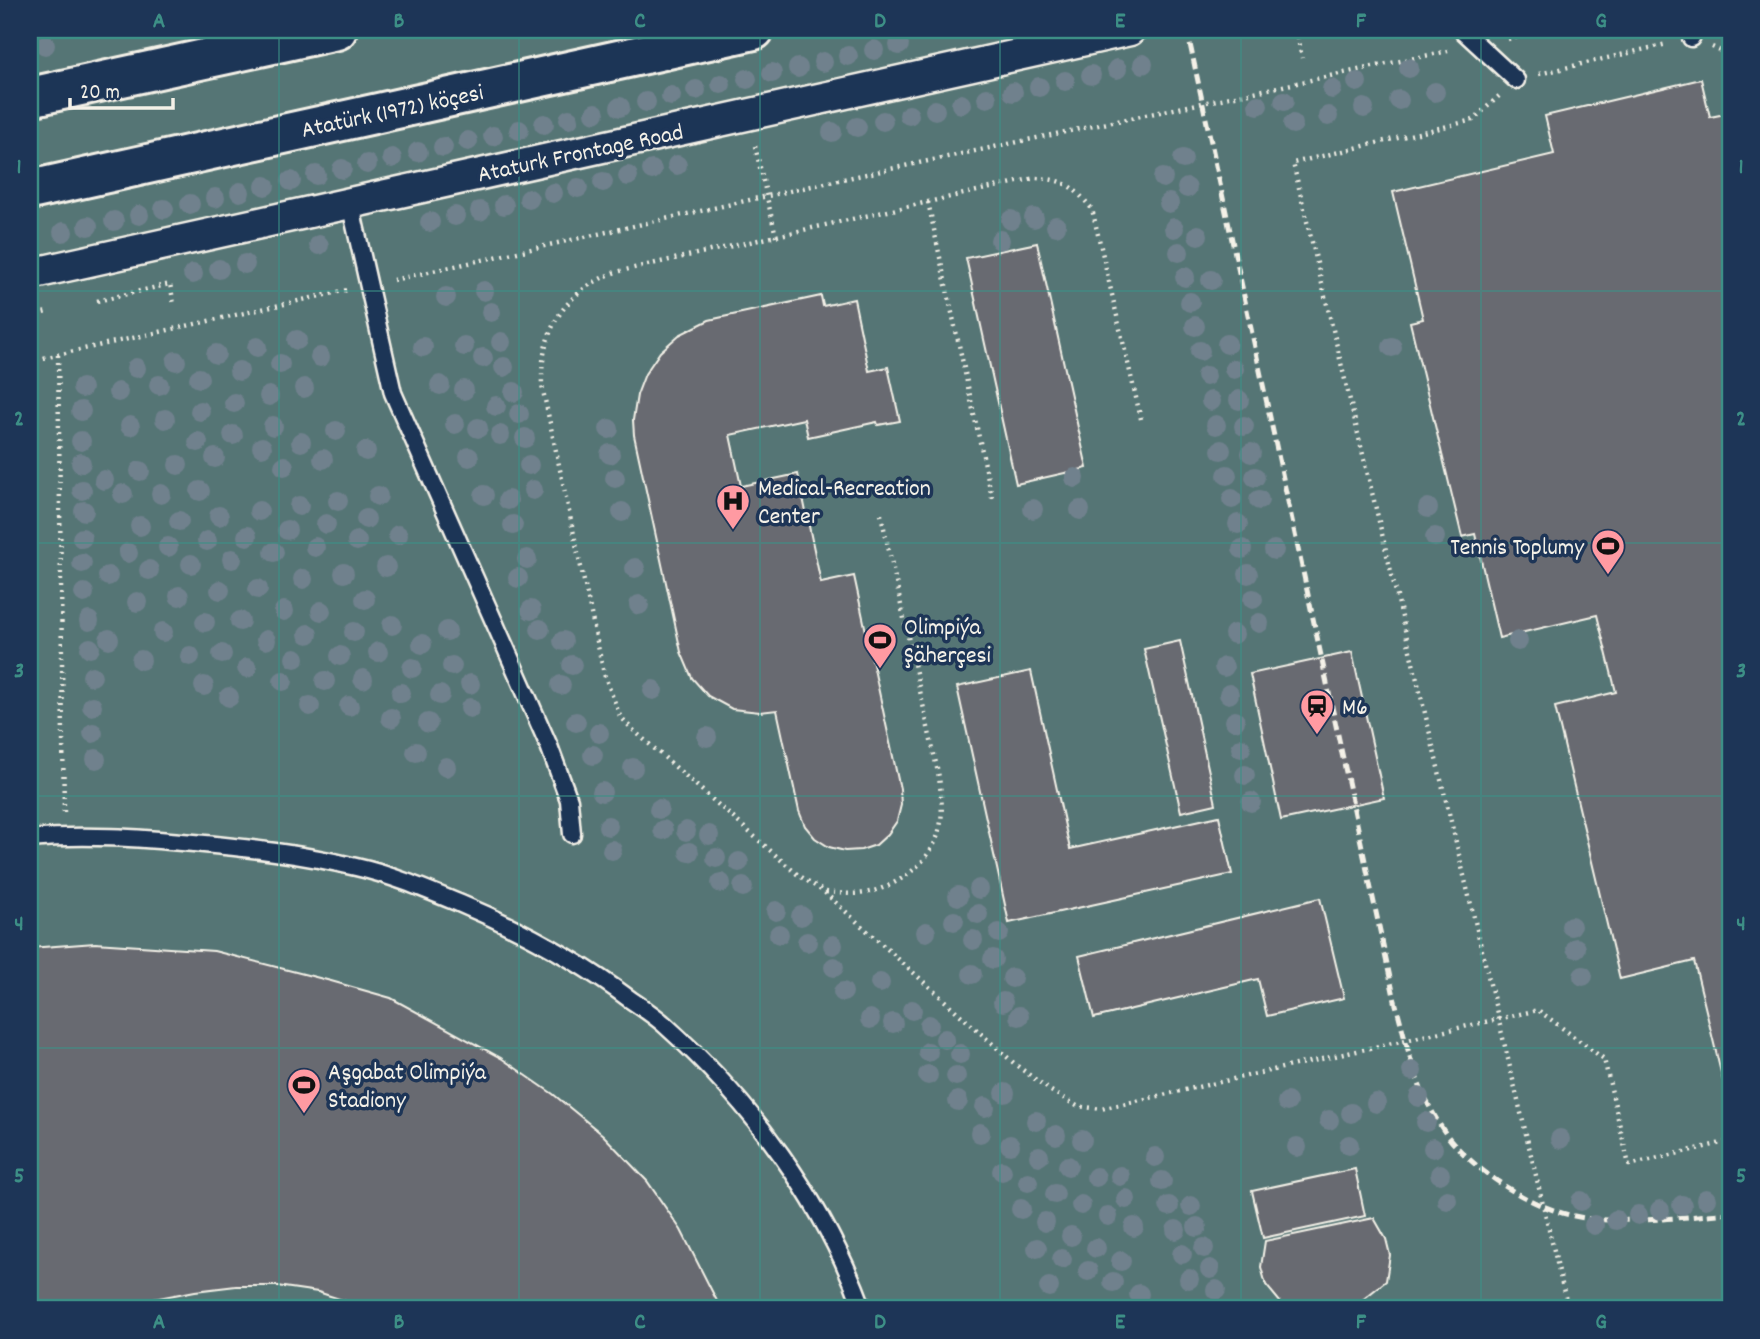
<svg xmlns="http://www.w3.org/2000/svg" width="1760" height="1339" viewBox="0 0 1760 1339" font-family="Dekko,sans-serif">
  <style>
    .green { fill: #547474; stroke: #a4b2ae; stroke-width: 2 }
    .building { fill: #676b71; stroke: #f4f1e8; stroke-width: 2 }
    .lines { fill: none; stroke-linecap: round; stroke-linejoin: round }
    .service-casing { stroke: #f4f1e8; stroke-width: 21 }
    .minor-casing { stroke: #f4f1e8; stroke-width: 35 }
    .secondary-casing { stroke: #f4f1e8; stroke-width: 44 }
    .path { stroke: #f4f1e8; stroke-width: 4.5; stroke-dasharray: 2 5; stroke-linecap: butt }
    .service { stroke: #1d3557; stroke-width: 16 }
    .minor { stroke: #1d3557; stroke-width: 30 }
    .secondary { stroke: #1d3557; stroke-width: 38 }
    .rail { stroke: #f4f1e8; stroke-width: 5; stroke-dasharray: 10 5; stroke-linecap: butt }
    .tree { fill: #70818d }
    .grid { fill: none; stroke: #3d8f86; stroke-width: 2; stroke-opacity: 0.55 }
    .labels { text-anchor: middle; stroke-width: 7; stroke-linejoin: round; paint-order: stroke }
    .street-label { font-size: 24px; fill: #f4f1e8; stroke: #1d3557 }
    .poi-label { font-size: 24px; fill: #f4f1e8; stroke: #1d3557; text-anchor: start }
    .neatline { fill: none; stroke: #3d8f86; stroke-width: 2.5 }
    .grid-label { font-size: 23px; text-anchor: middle; font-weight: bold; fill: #3d8f86 }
  </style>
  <rect width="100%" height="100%" fill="#1d3557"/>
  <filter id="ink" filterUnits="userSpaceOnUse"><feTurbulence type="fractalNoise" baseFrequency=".0143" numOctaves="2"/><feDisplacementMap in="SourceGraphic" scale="14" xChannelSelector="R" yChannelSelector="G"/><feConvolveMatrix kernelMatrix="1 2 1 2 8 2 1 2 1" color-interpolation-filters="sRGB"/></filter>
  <g filter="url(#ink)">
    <rect class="green" x="30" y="30" width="1700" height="1279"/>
    <g class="building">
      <path d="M 1701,79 L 1710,117 L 1730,113 L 1730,1110 L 1694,961 L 1620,979 L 1555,707 L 1616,692 L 1597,615 L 1499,638 L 1475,534 L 1462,537 L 1410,322 L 1423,319 L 1393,192 L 1554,154 L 1545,116 Z"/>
      <path d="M 1037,243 L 1087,468 L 1016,484 L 966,258 Z"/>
      <path d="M 821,296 L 823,306 L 854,299 L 869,371 L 888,367 L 900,421 L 878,425 L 877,422 L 808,437 L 804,419 L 730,435 L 741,486 L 798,474 L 821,583 L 854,576 L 900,789 L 901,805 L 897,821 L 888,834 L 876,845 L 861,850 L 845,851 L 829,847 L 815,838 L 805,826 L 799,811 L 777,710 L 760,712 L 732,709 L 708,696 L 692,678 L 681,652 L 634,435 L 633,420 L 637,395 L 645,374 L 660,352 L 679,335 L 709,320 Z"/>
      <path d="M 1180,641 L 1216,804 L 1181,812 L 1144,649 Z"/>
      <path d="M 1352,652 L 1384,798 L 1281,820 L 1250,674 Z"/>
      <path d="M 1031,671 L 1070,849 L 1219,816 L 1232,874 L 1009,923 L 957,687 Z"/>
      <path d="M 1320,898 L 1344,998 L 1267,1016 L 1258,979 L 1094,1018 L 1079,956 Z"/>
      <path d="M 95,943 L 214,951 L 331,981 L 391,998 L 501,1058 L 553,1094 L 603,1135 L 647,1181 L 681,1230 L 721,1309 L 370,1309 L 318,1292 L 277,1286 L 236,1286 L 195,1291 L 102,1309 L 30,1309 L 30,948 Z"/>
      <path d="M 1355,1169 L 1365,1216 L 1263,1238 L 1252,1191 Z"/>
      <path d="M 1374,1218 L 1386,1239 L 1390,1255 L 1386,1281 L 1361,1301 L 1311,1309 L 1285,1308 L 1266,1285 L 1261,1267 L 1265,1241 Z"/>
    </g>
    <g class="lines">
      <g class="service-casing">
        <g id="service">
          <path d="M 1462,30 L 1516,80"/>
          <path d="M 1691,38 L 1695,30"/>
          <path d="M 350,203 L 393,393 L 549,746 L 569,800 L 572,834"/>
          <path d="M 30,839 C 84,834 139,838 194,843 C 248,848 303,854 356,867 C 392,875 427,890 461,904 C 521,929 579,961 631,1000 C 643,1008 655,1016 665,1025 C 751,1102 823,1200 863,1309"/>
        </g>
      </g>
      <g class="minor-casing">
        <path id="minor" d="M 30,274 L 1130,30"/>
      </g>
      <g class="secondary-casing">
        <g id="secondary">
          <path d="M 30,97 L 337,30"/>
          <path d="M 30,190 L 754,30"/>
        </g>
      </g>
      <g class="path">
        <path d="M 1296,30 L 1302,58"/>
        <path d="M 1508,39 L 1552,30"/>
        <path d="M 1712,47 L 1730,55"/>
        <path d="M 1539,74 L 1667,44"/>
        <path d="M 1499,96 L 1473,120 L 1293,163 L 1568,1309"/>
        <path d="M 755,146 L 776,236"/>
        <path d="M 928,202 L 993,502"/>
        <path d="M 393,280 L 843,179 L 1448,51"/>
        <path d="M 97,301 L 170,284 L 174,304"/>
        <path d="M 30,316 L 47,312"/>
        <path d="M 58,355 L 64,813"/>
        <path d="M 30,361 L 347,290"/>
        <path d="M 1141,419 L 1092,209 C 1074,187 1065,179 1035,178 L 616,272 C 564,291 540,331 542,386 L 604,674 L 620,716 L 631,728 L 797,874 L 824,892 L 1016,1065 L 1051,1091 L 1077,1106 L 1101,1109 L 1538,1010 L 1604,1059 L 1629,1165 L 1730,1141"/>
        <path d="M 826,892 C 839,893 851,895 864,893 C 896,888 931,863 939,831 C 944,813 941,795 939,777 L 880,510"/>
      </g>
      <use href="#service" class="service"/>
      <use href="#minor" class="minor"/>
      <use href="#secondary" class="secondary"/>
      <path class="rail" d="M 1187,30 L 1395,1001 C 1404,1033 1411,1068 1425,1098 C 1434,1115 1443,1133 1457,1147 C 1490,1182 1543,1214 1592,1219 C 1637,1223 1685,1217 1730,1213"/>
    </g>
    <g class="tree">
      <circle cx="45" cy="45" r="10"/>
      <circle cx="899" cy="45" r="10"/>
      <circle cx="874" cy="50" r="10"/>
      <circle cx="848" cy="56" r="10"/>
      <circle cx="823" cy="62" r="10"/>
      <circle cx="1143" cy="64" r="10"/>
      <circle cx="798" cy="68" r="10"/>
      <circle cx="1409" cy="68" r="10"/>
      <circle cx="1117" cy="69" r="10"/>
      <circle cx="772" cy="73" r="10"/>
      <circle cx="1091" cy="75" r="10"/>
      <circle cx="747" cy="79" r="10"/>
      <circle cx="1065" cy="81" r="10"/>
      <circle cx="1357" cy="82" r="10"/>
      <circle cx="721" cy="84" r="10"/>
      <circle cx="1039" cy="87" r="10"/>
      <circle cx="1332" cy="89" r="10"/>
      <circle cx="696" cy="90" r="10"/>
      <circle cx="1013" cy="92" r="10"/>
      <circle cx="1435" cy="92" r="10"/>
      <circle cx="671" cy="96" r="10"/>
      <circle cx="987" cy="98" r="10"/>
      <circle cx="1399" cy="100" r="10"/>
      <circle cx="1284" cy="101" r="10"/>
      <circle cx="646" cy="102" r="10"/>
      <circle cx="961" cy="104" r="10"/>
      <circle cx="1258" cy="105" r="10"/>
      <circle cx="620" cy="107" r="10"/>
      <circle cx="1364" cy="108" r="10"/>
      <circle cx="935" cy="110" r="10"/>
      <circle cx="595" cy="113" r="10"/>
      <circle cx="909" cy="115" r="10"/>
      <circle cx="1328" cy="116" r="10"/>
      <circle cx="569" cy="119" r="10"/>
      <circle cx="883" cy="121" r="10"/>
      <circle cx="544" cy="124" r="10"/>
      <circle cx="1293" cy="124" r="10"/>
      <circle cx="857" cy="127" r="10"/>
      <circle cx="519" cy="130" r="10"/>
      <circle cx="832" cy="132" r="10"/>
      <circle cx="493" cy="136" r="10"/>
      <circle cx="468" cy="141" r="10"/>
      <circle cx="443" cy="147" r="10"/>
      <circle cx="418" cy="152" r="10"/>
      <circle cx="392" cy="158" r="10"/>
      <circle cx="1183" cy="159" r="10"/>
      <circle cx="367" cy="164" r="10"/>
      <circle cx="677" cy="165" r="10"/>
      <circle cx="342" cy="169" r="10"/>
      <circle cx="652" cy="170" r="10"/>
      <circle cx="316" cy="175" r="10"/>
      <circle cx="628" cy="176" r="10"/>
      <circle cx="1163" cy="178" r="10"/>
      <circle cx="291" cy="181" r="10"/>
      <circle cx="603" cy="182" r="10"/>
      <circle cx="265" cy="186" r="10"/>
      <circle cx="578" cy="188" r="10"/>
      <circle cx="1187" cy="188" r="10"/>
      <circle cx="240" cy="192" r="10"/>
      <circle cx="553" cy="193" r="10"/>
      <circle cx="215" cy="198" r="10"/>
      <circle cx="529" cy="199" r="10"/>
      <circle cx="1169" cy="203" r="10"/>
      <circle cx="190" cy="204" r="10"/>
      <circle cx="504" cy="205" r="10"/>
      <circle cx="164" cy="209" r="10"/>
      <circle cx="480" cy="211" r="10"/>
      <circle cx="139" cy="215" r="10"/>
      <circle cx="455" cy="216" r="10"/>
      <circle cx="1034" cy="218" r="10"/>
      <circle cx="1011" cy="220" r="10"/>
      <circle cx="114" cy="221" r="10"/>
      <circle cx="430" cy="222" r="10"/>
      <circle cx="88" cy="226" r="10"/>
      <circle cx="1056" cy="226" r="10"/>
      <circle cx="1174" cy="228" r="10"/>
      <circle cx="63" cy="232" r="10"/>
      <circle cx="1198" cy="235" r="10"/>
      <circle cx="1000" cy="240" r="10"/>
      <circle cx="319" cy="245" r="10"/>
      <circle cx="1179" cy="252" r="10"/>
      <circle cx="245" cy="264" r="10"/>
      <circle cx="219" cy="269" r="10"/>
      <circle cx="193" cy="274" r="10"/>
      <circle cx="1185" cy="277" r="10"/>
      <circle cx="1211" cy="280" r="10"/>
      <circle cx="484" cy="291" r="10"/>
      <circle cx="446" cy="297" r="10"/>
      <circle cx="1190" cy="302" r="10"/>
      <circle cx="491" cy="312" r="10"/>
      <circle cx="1195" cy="326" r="10"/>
      <circle cx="297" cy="340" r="10"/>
      <circle cx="501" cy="342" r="10"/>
      <circle cx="1227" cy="344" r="10"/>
      <circle cx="464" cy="346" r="10"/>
      <circle cx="257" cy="347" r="10"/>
      <circle cx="423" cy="347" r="10"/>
      <circle cx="1392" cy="347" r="10"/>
      <circle cx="1200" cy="351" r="10"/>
      <circle cx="216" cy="354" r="10"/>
      <circle cx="320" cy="357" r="10"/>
      <circle cx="483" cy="358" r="10"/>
      <circle cx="176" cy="361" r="10"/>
      <circle cx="280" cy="364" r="10"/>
      <circle cx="504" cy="367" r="10"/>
      <circle cx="136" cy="368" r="10"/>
      <circle cx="1234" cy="369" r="10"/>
      <circle cx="239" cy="371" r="10"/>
      <circle cx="1206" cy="376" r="10"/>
      <circle cx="199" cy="378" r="10"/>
      <circle cx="159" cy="385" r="10"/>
      <circle cx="440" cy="385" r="10"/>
      <circle cx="82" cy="388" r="10"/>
      <circle cx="304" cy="388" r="10"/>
      <circle cx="464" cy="390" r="10"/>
      <circle cx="118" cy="392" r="10"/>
      <circle cx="514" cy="392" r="10"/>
      <circle cx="269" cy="396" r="10"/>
      <circle cx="1239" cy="400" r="10"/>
      <circle cx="1211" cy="401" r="10"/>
      <circle cx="234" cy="403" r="10"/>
      <circle cx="496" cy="406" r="10"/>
      <circle cx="81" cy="411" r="10"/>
      <circle cx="200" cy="411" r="10"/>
      <circle cx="519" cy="414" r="10"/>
      <circle cx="165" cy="419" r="10"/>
      <circle cx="455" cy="424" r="10"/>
      <circle cx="1216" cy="425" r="10"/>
      <circle cx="130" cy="426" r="10"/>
      <circle cx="273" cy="426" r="10"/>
      <circle cx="1244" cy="426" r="10"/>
      <circle cx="478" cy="428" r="10"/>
      <circle cx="609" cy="429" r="10"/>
      <circle cx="336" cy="431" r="10"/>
      <circle cx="233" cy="435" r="10"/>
      <circle cx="500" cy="435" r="10"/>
      <circle cx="525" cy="438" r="10"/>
      <circle cx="81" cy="441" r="10"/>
      <circle cx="198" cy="442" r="10"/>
      <circle cx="301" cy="442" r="10"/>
      <circle cx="262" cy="447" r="10"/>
      <circle cx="1221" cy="450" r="10"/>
      <circle cx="366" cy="451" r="10"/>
      <circle cx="1251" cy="453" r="10"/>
      <circle cx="610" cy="454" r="10"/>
      <circle cx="469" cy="457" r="10"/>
      <circle cx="215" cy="458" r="10"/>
      <circle cx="323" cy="459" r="10"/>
      <circle cx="81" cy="463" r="10"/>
      <circle cx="178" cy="465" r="10"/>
      <circle cx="529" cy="465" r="10"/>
      <circle cx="284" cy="466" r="10"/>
      <circle cx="140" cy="471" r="10"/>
      <circle cx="1227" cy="475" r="10"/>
      <circle cx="1255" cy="477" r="10"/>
      <circle cx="615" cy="478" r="10"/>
      <circle cx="1075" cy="478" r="10"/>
      <circle cx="104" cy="480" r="10"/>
      <circle cx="82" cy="490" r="10"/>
      <circle cx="533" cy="490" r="10"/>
      <circle cx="200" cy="491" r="10"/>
      <circle cx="123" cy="494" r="10"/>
      <circle cx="161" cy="494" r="10"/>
      <circle cx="484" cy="495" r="10"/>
      <circle cx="378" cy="496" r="10"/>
      <circle cx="1232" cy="499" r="10"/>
      <circle cx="508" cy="500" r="10"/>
      <circle cx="1259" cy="500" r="10"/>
      <circle cx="338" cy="501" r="10"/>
      <circle cx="299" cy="506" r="10"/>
      <circle cx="1428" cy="508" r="10"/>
      <circle cx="1033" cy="509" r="10"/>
      <circle cx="1080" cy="510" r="10"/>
      <circle cx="84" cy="511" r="10"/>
      <circle cx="259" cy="511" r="10"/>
      <circle cx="622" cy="512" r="10"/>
      <circle cx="219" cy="516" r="10"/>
      <circle cx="366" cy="519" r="10"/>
      <circle cx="179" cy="521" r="10"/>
      <circle cx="326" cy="524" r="10"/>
      <circle cx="1238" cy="524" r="10"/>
      <circle cx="513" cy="525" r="10"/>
      <circle cx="140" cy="526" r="10"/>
      <circle cx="287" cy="530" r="10"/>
      <circle cx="398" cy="535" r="10"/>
      <circle cx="247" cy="536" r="10"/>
      <circle cx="1435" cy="537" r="10"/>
      <circle cx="82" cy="538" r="10"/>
      <circle cx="207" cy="541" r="10"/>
      <circle cx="357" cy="541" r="10"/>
      <circle cx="168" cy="547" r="10"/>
      <circle cx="315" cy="547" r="10"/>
      <circle cx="1242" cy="549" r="10"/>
      <circle cx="1274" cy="550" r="10"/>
      <circle cx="274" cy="552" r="10"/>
      <circle cx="128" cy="553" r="10"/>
      <circle cx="232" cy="559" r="10"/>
      <circle cx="527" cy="559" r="10"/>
      <circle cx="82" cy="563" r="10"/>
      <circle cx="191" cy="564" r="10"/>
      <circle cx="386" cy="567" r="10"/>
      <circle cx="635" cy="568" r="10"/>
      <circle cx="149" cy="570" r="10"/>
      <circle cx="344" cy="573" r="10"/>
      <circle cx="1248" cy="574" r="10"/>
      <circle cx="108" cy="576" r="10"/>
      <circle cx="518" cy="578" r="10"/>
      <circle cx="303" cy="579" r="10"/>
      <circle cx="258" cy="589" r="10"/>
      <circle cx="220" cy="590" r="10"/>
      <circle cx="84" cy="593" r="10"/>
      <circle cx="179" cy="596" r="10"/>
      <circle cx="365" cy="599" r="10"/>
      <circle cx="1253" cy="599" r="10"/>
      <circle cx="137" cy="602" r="10"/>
      <circle cx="639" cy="605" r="10"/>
      <circle cx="531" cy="610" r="10"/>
      <circle cx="284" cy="611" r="10"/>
      <circle cx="321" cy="611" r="10"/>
      <circle cx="89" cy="621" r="10"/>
      <circle cx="240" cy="621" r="10"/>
      <circle cx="205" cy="622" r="10"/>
      <circle cx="1259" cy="623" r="10"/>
      <circle cx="392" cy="625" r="10"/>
      <circle cx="540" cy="629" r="10"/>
      <circle cx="447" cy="631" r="10"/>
      <circle cx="163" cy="632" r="10"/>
      <circle cx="354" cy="632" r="10"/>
      <circle cx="308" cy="634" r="10"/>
      <circle cx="1234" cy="634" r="10"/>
      <circle cx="109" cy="639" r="10"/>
      <circle cx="266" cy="640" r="10"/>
      <circle cx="563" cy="641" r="10"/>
      <circle cx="1518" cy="641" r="10"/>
      <circle cx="422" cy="644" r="10"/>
      <circle cx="90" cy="648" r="10"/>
      <circle cx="378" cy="652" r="10"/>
      <circle cx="222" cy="654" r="10"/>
      <circle cx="190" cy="656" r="10"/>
      <circle cx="340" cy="656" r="10"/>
      <circle cx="295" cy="658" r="10"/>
      <circle cx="141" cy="660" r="10"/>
      <circle cx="572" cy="665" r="10"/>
      <circle cx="452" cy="666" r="10"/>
      <circle cx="1224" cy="667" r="10"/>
      <circle cx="247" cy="668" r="10"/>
      <circle cx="412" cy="668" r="10"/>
      <circle cx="92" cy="676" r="10"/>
      <circle cx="363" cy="679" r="10"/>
      <circle cx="283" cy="681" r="10"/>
      <circle cx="325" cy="681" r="10"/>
      <circle cx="470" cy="684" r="10"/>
      <circle cx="561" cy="685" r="10"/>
      <circle cx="204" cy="686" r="10"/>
      <circle cx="653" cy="690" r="10"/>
      <circle cx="401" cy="693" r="10"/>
      <circle cx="1229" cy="694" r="10"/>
      <circle cx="440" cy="695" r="10"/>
      <circle cx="229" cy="697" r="10"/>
      <circle cx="92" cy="706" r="10"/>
      <circle cx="310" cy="706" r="10"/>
      <circle cx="349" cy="706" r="10"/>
      <circle cx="470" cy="708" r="10"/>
      <circle cx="391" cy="718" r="10"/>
      <circle cx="1235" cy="721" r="10"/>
      <circle cx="576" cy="722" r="10"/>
      <circle cx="428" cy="723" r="10"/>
      <circle cx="93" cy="733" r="10"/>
      <circle cx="599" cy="733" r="10"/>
      <circle cx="707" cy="737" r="10"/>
      <circle cx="1241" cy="748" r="10"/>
      <circle cx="416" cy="752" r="10"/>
      <circle cx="593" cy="755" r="10"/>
      <circle cx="96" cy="759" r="10"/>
      <circle cx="446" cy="767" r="10"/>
      <circle cx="633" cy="768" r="10"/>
      <circle cx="1245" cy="775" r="10"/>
      <circle cx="602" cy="792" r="10"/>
      <circle cx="1251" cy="802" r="10"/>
      <circle cx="659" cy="809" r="10"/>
      <circle cx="608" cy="826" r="10"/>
      <circle cx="663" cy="830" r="10"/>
      <circle cx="686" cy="831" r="10"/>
      <circle cx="709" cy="835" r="10"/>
      <circle cx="612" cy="850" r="10"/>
      <circle cx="689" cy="852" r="10"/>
      <circle cx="716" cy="858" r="10"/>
      <circle cx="739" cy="862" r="10"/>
      <circle cx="721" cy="883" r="10"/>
      <circle cx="743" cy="887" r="10"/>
      <circle cx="979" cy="889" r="10"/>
      <circle cx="958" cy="896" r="10"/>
      <circle cx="776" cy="911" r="10"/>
      <circle cx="978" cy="914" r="10"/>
      <circle cx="801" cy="916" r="10"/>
      <circle cx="954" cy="921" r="10"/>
      <circle cx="1571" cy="926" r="10"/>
      <circle cx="926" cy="932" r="10"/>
      <circle cx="999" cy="933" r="10"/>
      <circle cx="779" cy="934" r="10"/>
      <circle cx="973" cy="940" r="10"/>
      <circle cx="807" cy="942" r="10"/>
      <circle cx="833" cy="945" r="10"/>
      <circle cx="1576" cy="948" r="10"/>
      <circle cx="993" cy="959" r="10"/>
      <circle cx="834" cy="967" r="10"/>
      <circle cx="972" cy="974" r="10"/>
      <circle cx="1583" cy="976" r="10"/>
      <circle cx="1012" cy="978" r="10"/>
      <circle cx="880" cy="983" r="10"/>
      <circle cx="843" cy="992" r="10"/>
      <circle cx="1003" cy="1002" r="10"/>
      <circle cx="912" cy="1010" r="10"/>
      <circle cx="1019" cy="1016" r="10"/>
      <circle cx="870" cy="1019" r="10"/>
      <circle cx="893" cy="1023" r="10"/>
      <circle cx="929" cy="1025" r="10"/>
      <circle cx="945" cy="1039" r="10"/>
      <circle cx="928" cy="1052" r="10"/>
      <circle cx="960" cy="1054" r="10"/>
      <circle cx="1412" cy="1071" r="10"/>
      <circle cx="928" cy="1075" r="10"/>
      <circle cx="956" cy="1076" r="10"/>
      <circle cx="1005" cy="1093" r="10"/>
      <circle cx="1419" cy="1097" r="10"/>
      <circle cx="958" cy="1101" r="10"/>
      <circle cx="1287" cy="1102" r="10"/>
      <circle cx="1376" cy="1103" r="10"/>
      <circle cx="985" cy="1107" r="10"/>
      <circle cx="1351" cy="1113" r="10"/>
      <circle cx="1329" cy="1120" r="10"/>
      <circle cx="1036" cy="1121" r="10"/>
      <circle cx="1426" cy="1122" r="10"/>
      <circle cx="980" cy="1133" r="10"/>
      <circle cx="1056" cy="1135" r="10"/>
      <circle cx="1560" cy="1139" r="10"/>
      <circle cx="1082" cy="1140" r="10"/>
      <circle cx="1010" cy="1145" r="10"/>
      <circle cx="1349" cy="1145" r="10"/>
      <circle cx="1297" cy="1147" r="10"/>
      <circle cx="1433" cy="1148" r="10"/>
      <circle cx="1039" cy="1156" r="10"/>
      <circle cx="1155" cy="1157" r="10"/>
      <circle cx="1068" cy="1166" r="10"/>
      <circle cx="1002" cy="1171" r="10"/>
      <circle cx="1440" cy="1174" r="10"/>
      <circle cx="1120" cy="1176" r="10"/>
      <circle cx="1096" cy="1177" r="10"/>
      <circle cx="1162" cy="1181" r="10"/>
      <circle cx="1028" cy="1182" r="10"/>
      <circle cx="1055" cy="1194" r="10"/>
      <circle cx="1126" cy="1199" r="10"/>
      <circle cx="1706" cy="1199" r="10"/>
      <circle cx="1447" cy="1200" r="10"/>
      <circle cx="1581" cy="1201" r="10"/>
      <circle cx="1081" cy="1205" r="10"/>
      <circle cx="1682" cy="1205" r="10"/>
      <circle cx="1169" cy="1206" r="10"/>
      <circle cx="1191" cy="1206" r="10"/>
      <circle cx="1021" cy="1209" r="10"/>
      <circle cx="1660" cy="1210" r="10"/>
      <circle cx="1638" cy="1215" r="10"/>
      <circle cx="1108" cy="1216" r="10"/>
      <circle cx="1616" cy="1220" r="10"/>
      <circle cx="1045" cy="1222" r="10"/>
      <circle cx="1594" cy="1225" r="10"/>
      <circle cx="1134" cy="1227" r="10"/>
      <circle cx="1197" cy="1227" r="10"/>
      <circle cx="1176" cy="1230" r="10"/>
      <circle cx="1071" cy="1236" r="10"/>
      <circle cx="1037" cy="1248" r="10"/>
      <circle cx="1096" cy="1248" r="10"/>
      <circle cx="1204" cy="1248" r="10"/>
      <circle cx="1182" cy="1254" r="10"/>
      <circle cx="1062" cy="1259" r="10"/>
      <circle cx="1121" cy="1261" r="10"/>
      <circle cx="1210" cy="1269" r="10"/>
      <circle cx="1088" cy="1271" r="10"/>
      <circle cx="1189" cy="1279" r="10"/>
      <circle cx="1113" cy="1282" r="10"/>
      <circle cx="1049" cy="1287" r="10"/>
      <circle cx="1216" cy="1290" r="10"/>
      <circle cx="1139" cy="1294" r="10"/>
    </g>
  </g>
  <path class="grid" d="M 279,30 L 279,1309M 519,30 L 519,1309M 760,30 L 760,1309M 1000,30 L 1000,1309M 1241,30 L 1241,1309M 1481,30 L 1481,1309M 30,291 L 1730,291M 30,543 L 1730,543M 30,796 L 1730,796M 30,1048 L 1730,1048"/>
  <defs>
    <g id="hospital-pin" transform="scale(1.75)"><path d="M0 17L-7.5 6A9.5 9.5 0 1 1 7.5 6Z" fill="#ff9aa2" stroke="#1d3557"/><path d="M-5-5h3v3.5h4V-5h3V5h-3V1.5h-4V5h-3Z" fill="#111"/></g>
    <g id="stadium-pin" transform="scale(1.75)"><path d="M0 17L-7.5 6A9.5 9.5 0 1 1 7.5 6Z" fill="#ff9aa2" stroke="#1d3557"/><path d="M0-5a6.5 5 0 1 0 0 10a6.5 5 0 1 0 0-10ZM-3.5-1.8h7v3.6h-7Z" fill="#111"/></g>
    <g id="station-pin" transform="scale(1.75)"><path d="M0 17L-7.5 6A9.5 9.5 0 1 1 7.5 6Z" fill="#ff9aa2" stroke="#1d3557"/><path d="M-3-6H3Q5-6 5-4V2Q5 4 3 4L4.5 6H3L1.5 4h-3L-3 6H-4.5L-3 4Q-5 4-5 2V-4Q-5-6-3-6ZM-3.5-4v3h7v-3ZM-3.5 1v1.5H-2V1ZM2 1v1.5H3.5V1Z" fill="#111"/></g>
  </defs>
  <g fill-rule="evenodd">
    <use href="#hospital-pin" x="733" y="501"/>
    <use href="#stadium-pin" x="1608" y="546"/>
    <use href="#stadium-pin" x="880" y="640"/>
    <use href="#station-pin" x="1317" y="706"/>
    <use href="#stadium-pin" x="304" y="1085"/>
  </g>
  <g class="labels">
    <g class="street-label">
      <text transform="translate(392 110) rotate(-12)" y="8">Atatürk (1972) köçesi</text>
      <text transform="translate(580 152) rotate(-12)" y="8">Ataturk Frontage Road</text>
    </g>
    <g class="poi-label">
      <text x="758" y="495">Medical-Recreation<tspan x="758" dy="28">Center</tspan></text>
      <text x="1584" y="554" text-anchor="end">Tennis Toplumy</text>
      <text x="904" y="634">Olimpiýa<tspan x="904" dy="28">Şäherçesi</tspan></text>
      <text x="1342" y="714">M6</text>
      <text x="328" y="1079">Aşgabat Olimpiýa<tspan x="328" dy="28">Stadiony</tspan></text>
    </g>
  </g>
  <rect width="1760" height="1339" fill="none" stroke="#1d3557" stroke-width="77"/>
  <path d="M70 98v10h103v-10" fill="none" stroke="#f4f1e8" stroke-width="3.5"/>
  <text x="80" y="98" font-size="21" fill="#f4f1e8" stroke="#1d3557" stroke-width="5" paint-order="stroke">20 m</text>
  <rect x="38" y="38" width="1684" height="1262" class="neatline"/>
  <g class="grid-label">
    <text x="159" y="27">A</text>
    <text x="399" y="27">B</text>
    <text x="640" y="27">C</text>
    <text x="880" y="27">D</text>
    <text x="1120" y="27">E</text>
    <text x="1361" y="27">F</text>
    <text x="1601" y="27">G</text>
    <text x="19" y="173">1</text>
    <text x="1741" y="173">1</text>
    <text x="19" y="425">2</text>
    <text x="1741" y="425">2</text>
    <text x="19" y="677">3</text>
    <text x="1741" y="677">3</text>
    <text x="19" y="930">4</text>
    <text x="1741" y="930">4</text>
    <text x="19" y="1182">5</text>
    <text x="1741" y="1182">5</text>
    <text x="159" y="1328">A</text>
    <text x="399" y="1328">B</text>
    <text x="640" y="1328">C</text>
    <text x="880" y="1328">D</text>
    <text x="1120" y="1328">E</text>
    <text x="1361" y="1328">F</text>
    <text x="1601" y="1328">G</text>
  </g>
</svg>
